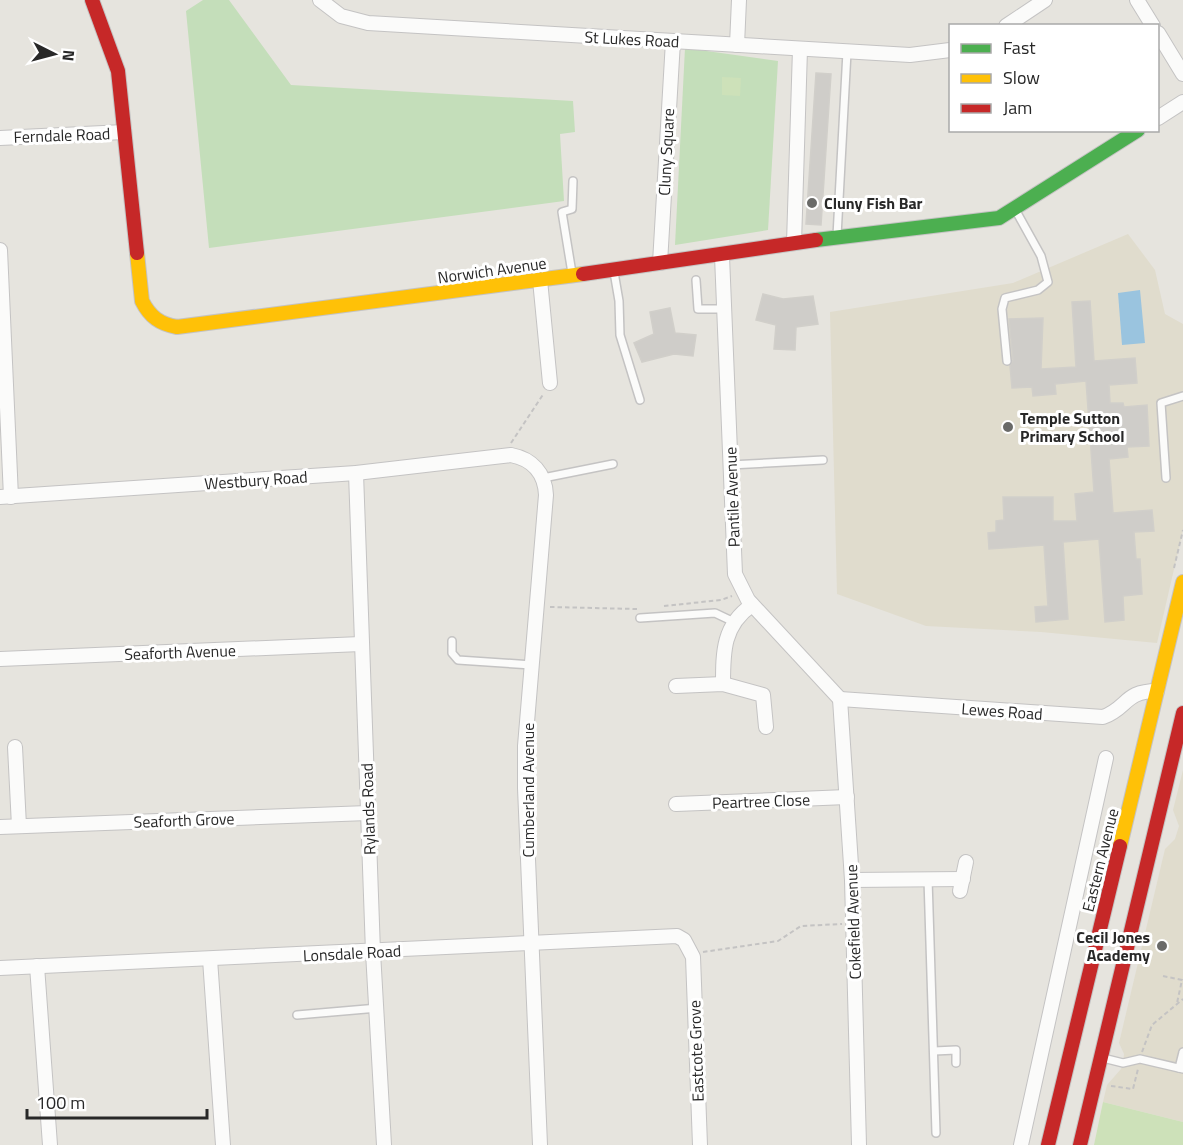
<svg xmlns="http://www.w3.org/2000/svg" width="1183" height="1145" viewBox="0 0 1183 1145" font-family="'Titillium Web',sans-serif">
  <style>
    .education { fill: #e0dccd }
    .green { fill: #c4deba }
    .pitch { fill: #cde1b9 }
    .water { fill: #9ac4df }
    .building { fill: #cfcdc9; stroke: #d1cfca; stroke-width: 1.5 }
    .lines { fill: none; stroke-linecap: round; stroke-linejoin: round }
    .lane-casing { stroke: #c4c3c3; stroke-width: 10 }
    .street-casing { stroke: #c4c3c3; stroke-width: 16 }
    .fast-casing { stroke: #c4c3c3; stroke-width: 16 }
    .slow-casing { stroke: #c4c3c3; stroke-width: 16 }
    .jam-casing { stroke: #c4c3c3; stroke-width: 16 }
    .path { stroke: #c4c3c3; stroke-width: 2; stroke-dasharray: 4.5 3; stroke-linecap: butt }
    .lane { stroke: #fbfbfa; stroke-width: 7 }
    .street { stroke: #fbfbfa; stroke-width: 14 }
    .fast { stroke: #4caf50; stroke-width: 14 }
    .slow { stroke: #ffc107; stroke-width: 14 }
    .jam { stroke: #c62828; stroke-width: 14 }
    .poi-dot { fill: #6a6a68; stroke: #fff; stroke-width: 2 }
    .labels { text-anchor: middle; stroke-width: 6; stroke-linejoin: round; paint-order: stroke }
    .street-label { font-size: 16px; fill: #282828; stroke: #fff }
    .poi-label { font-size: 16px; font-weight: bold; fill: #282828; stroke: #fff; text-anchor: start }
  </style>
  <rect width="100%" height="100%" fill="#e6e4de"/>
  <g class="education">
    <path d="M 1128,234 L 1155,270 L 1165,314 L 1183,324 L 1183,530 L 1157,643 L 1041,632 L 926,626 L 837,594 L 830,312 L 1013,283 Z"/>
    <path d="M 1183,770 L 1183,1122 L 1103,1102 L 1107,1085 L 1121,1069 L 1123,1063 L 1124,1054 L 1119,1043 L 1165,849 L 1175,839 L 1179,826 L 1173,810 Z"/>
  </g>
  <g class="green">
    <path d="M 203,0 L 229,0 L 291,85 L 573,101 L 575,132 L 560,134 L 564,201 L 209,248 L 186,11 Z"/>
    <path d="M 685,48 L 778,61 L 768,230 L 675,245 Z"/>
  </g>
  <g class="pitch">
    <path d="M 722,77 L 741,78 L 740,96 L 722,95 Z"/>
    <path d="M 1103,1102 L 1183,1122 L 1183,1145 L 1094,1145 Z"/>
  </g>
  <path class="water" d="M 1140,290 L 1145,343 L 1122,345 L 1118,293 Z"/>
  <g class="building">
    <path d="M 816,73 L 831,74 L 821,225 L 806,224 Z"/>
    <path d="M 763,294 L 783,299 L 813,296 L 818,324 L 796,327 L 795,350 L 774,349 L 776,325 L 756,320 Z"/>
    <path d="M 1090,301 L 1094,361 L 1135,358 L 1137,383 L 1109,385 L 1110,403 L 1123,403 L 1124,407 L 1147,405 L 1149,446 L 1127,447 L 1128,457 L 1109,459 L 1113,513 L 1152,510 L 1154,531 L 1134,532 L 1136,559 L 1140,559 L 1142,594 L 1123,596 L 1124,620 L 1105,622 L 1099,539 L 1063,542 L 1068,619 L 1036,622 L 1035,607 L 1048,606 L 1044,545 L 989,549 L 988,533 L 996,532 L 996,521 L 1004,520 L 1003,497 L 1053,497 L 1053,521 L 1077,521 L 1075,494 L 1094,492 L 1086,381 L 1055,384 L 1056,394 L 1033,396 L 1032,387 L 1012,388 L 1010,366 L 1013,360 L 1009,319 L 1043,318 L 1041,369 L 1076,367 L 1072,302 Z"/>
    <path d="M 670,308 L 675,333 L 696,335 L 693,356 L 674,354 L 642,362 L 634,343 L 654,334 L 650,312 Z"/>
  </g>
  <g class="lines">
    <g class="lane-casing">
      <g id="lane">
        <path d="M 837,236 L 847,52"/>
        <path d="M 614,272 L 619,301 L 620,335 L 640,400"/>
        <path d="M 572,273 L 562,212 L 572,209 L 573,181"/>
        <path d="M 696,280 L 698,309 L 724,309"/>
        <path d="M 1007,361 L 1002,309 L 1005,298 L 1038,290 L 1048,282 L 1041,256 L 1016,211"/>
        <path d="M 730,465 L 823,460"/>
        <path d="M 543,478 L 613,464"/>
        <path d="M 1166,478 L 1161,403 L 1183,396"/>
        <path d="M 640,618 L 715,613 L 734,622"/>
        <path d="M 452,641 L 452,653 L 458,660 L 532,665"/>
        <path d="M 928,879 L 936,1133"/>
        <path d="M 297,1015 L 378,1008"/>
        <path d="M 934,1051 L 956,1050 L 956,1063"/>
        <path d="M 1103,1058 L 1123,1063 L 1140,1059 L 1183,1069"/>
        <path d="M 1179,1068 L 1183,1052"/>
      </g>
    </g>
    <g class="street-casing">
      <g id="street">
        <path d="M 320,0 L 341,16 L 368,23 L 910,55 L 950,50"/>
        <path d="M 1137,0 L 1153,26"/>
        <path d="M 1006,26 L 1045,0"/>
        <path d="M 1158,33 L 1183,74"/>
        <path d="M 737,45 L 739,0"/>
        <path d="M 1158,118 L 1183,102"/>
        <path d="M 0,138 L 124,132"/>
        <path d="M 794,243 L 800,49"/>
        <path d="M 0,250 L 11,497"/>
        <path d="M 722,256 L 735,574 L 748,600 L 840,699"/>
        <path d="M 660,263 L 673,41"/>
        <path d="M 540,280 L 550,383"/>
        <path d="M 356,473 L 373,952 L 384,1145"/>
        <path d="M 0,497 L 356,473 L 511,455 C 532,459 545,473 546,495 L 525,746 L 525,788 L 540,1145"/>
        <path d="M 0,659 L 361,644"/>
        <path d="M 723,684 C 723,652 723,625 752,605"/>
        <path d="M 676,686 L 723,684 L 763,695 L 766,727"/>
        <path d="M 840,699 L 852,880 L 859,1145"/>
        <path d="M 840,699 L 1103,717 C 1128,708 1124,691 1157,691"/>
        <path d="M 15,747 L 19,826"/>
        <path d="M 676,804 L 847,797"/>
        <path d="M 0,827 L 368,813"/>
        <path d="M 852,880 L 963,879"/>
        <path d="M 960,891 L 966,862"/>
        <path d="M 210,959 L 223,1145"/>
        <path d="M 37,966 L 50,1145"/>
        <path d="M 0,968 L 677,936 L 684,940 L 693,957 L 700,1145"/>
        <path d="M 1021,1145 L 1106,758"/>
      </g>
    </g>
    <g class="fast-casing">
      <path id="fast" d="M 816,240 L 999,218 L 1138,130"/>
    </g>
    <g class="slow-casing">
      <g id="slow">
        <path d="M 137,253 L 142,301 C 150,317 160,324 177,327 L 583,274"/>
        <path d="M 1120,846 L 1183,582"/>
      </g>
    </g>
    <g class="jam-casing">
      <g id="jam">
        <path d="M 92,0 L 118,71 L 137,253"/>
        <path d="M 583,274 L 816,240"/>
        <path d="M 1048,1145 L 1120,846"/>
        <path d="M 1080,1145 L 1183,713"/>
      </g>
    </g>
    <g class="path">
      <path d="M 511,443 L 544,393"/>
      <path d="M 1174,568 L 1183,530"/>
      <path d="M 664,606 L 721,600 L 732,596"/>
      <path d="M 550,607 L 637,609"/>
      <path d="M 703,952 L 778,941 L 801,926 L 842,924"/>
      <path d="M 1163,976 L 1182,980 L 1177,1003"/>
      <path d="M 1142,1052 L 1152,1025 L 1183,999"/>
      <path d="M 1111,1086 L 1133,1089 L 1138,1069"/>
    </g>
    <use href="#lane" class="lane"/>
    <use href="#street" class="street"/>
    <use href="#fast" class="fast"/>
    <use href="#slow" class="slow"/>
    <use href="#jam" class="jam"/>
  </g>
  <g class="poi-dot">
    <circle cx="812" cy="203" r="6"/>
    <circle cx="1008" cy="427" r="6"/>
    <circle cx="1162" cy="946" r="6"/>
  </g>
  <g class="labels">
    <g class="street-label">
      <text transform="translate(632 39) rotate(3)" y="6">St Lukes Road</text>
      <text transform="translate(62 135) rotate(-2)" y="6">Ferndale Road</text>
      <text transform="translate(666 152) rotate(-87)" y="6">Cluny Square</text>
      <text transform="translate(492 270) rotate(-8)" y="6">Norwich Avenue</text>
      <text transform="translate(256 480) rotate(-4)" y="6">Westbury Road</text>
      <text transform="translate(732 497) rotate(-92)" y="6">Pantile Avenue</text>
      <text transform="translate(180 652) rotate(-2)" y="6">Seaforth Avenue</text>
      <text transform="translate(1002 711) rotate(4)" y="6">Lewes Road</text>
      <text transform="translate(528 790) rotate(-90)" y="6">Cumberland Avenue</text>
      <text transform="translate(761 801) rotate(-2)" y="6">Peartree Close</text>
      <text transform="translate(368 809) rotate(-92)" y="6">Rylands Road</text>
      <text transform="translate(184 820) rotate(-2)" y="6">Seaforth Grove</text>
      <text transform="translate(1100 860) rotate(-76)" y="6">Eastern Avenue</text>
      <text transform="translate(853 922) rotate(-92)" y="6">Cokefield Avenue</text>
      <text transform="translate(352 953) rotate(-3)" y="6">Lonsdale Road</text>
      <text transform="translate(696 1051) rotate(-92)" y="6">Eastcote Grove</text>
    </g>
    <g class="poi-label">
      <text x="824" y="209">Cluny Fish Bar</text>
      <text x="1020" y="424">Temple Sutton<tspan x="1020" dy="18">Primary School</tspan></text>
      <text x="1150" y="943" text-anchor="end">Cecil Jones<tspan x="1150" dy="18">Academy</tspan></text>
    </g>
  </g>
  <rect x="949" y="24" width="210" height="108" fill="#ffffff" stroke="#a9a9a9" stroke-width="1.5"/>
  <rect x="961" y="44" width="30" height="9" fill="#4caf50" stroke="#a9a9a9" stroke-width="1.5"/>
  <text x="1003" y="54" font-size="18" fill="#282828">Fast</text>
  <rect x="961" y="74" width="30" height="9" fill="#ffc107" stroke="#a9a9a9" stroke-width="1.5"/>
  <text x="1003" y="84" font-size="18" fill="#282828">Slow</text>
  <rect x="961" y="104" width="30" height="9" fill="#c62828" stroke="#a9a9a9" stroke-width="1.5"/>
  <text x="1003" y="114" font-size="18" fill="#282828">Jam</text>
  <g transform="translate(54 54) rotate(96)" stroke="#ffffff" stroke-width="4.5" paint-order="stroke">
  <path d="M0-4.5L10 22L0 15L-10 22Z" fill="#282828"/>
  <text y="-9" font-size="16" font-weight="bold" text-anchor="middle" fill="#282828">N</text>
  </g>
  <path d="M27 1109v9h180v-9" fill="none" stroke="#282828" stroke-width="3"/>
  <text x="36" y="1109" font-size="18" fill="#282828" stroke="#ffffff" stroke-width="4.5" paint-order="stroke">100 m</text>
</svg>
